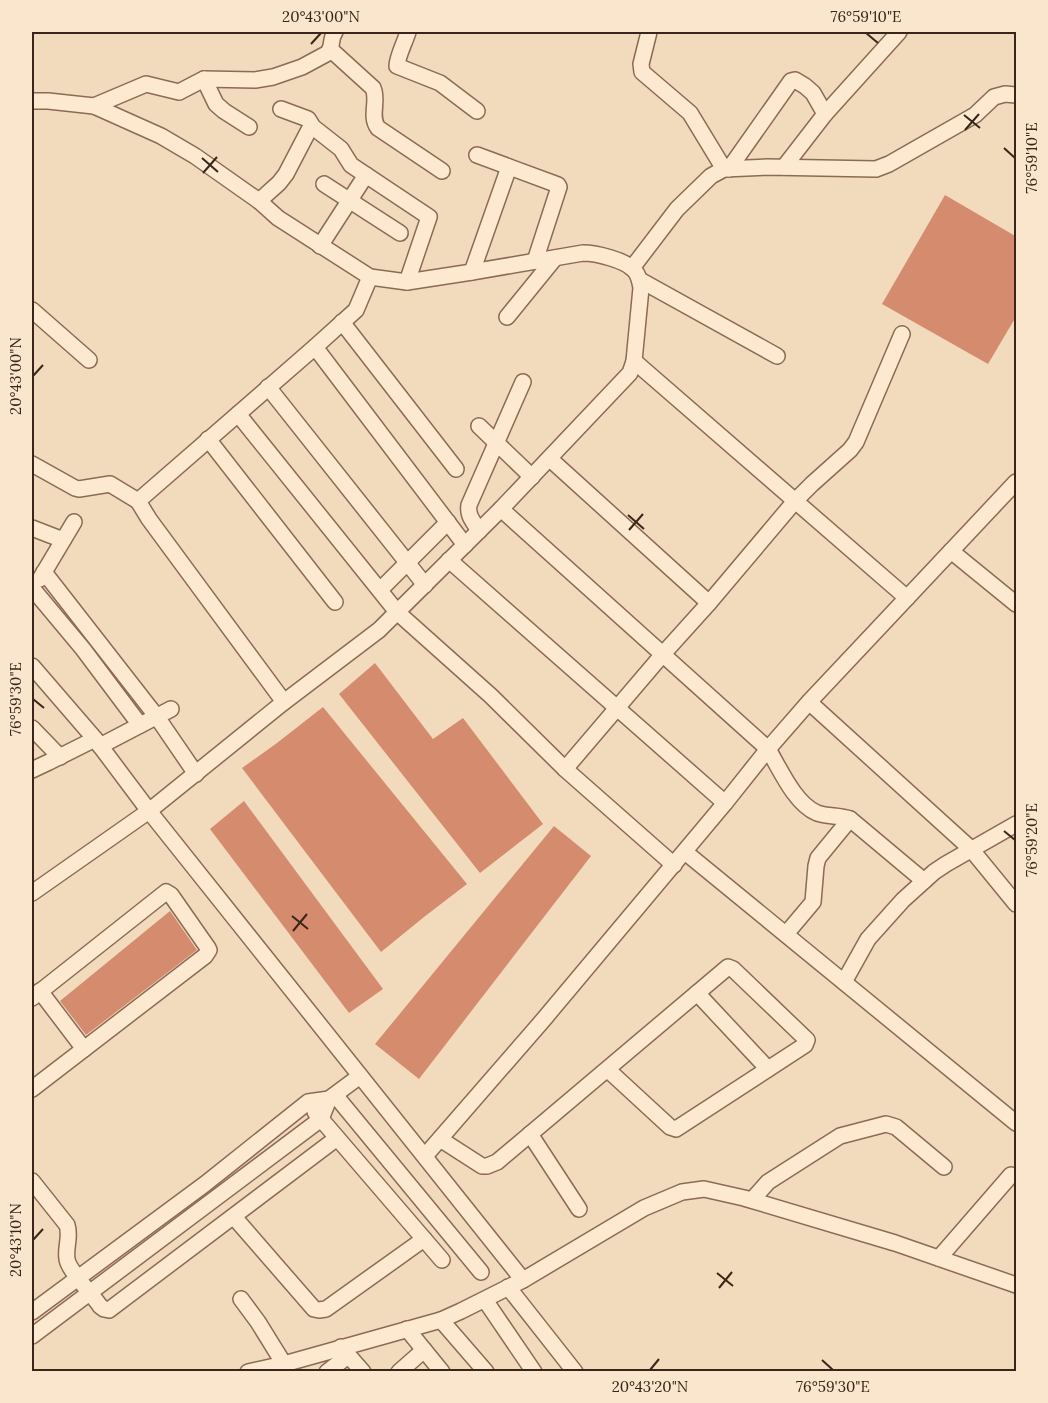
<svg xmlns="http://www.w3.org/2000/svg" width="1048" height="1403" viewBox="0 0 1048 1403" font-family="Lora,serif">
  <style>
    .building { fill: #d58b6e }
    .lines { fill: none; stroke-linecap: round; stroke-linejoin: round }
    .minor-casing { stroke: #8c6a54; stroke-width: 18 }
    .minor { stroke: #fce9d0; stroke-width: 15 }
    .ticks { fill: none; stroke: #39251a; stroke-width: 2 }
    .neatline { fill: none; stroke: #39251a; stroke-width: 2 }
    .ticks-label { font-size: 15px; text-anchor: middle; fill: #39251a }
  </style>
  <rect width="100%" height="100%" fill="#f2dbbc"/>
  <g class="building">
    <path d="M 945,195 L 1017,237 L 1017,315 L 988,364 L 882,304 Z"/>
    <path d="M 375,663 L 433,739 L 463,718 L 543,824 L 480,873 L 339,694 Z"/>
    <path d="M 323,707 L 467,884 L 424,917 L 381,952 L 242,768 L 277,743 Z"/>
    <path d="M 244,801 L 383,989 L 349,1013 L 210,829 Z"/>
    <path d="M 554,826 L 591,856 L 419,1079 L 375,1044 Z"/>
    <path d="M 170,911 L 197,950 L 86,1035 L 60,1001 Z"/>
  </g>
  <g class="lines">
    <g class="minor-casing">
      <g id="minor">
        <path d="M 408,32 C 405,42 397,57 397,66 L 440,83 L 477,111"/>
        <path d="M 649,32 L 641,64 L 642,72 L 690,113 L 724,169"/>
        <path d="M 330,49 L 373,88 C 379,101 369,116 378,128 L 442,171"/>
        <path d="M 204,79 L 216,104 L 224,111 L 249,127"/>
        <path d="M 32,101 L 48,101 L 94,106 L 161,136 L 195,156 L 259,201 L 278,218 L 370,277 L 407,282 L 472,272 L 583,253 C 596,253 625,260 634,270 C 639,275 640,282 641,288 L 634,361 L 630,373 L 501,509 L 379,630 L 284,702 L 149,811 L 32,893"/>
        <path d="M 94,106 L 146,84 L 179,92 L 204,79 L 255,80 L 273,77 L 302,67 L 328,53 C 333,47 330,39 335,32"/>
        <path d="M 281,109 L 308,119 L 313,127 L 341,149 L 351,165 L 429,217 L 407,282"/>
        <path d="M 477,155 L 558,185 L 559,187 L 535,261"/>
        <path d="M 784,167 L 825,114 L 899,32"/>
        <path d="M 729,169 L 791,81 L 795,80 L 805,86 L 813,93 L 825,114"/>
        <path d="M 324,184 L 400,233"/>
        <path d="M 259,201 L 279,183 L 286,174 L 311,126"/>
        <path d="M 320,246 L 366,175"/>
        <path d="M 632,268 L 677,209 L 711,176 L 724,169 L 767,167 L 876,169 L 889,164 L 975,115 L 994,97 L 1005,94 L 1016,95"/>
        <path d="M 472,272 L 509,167"/>
        <path d="M 640,280 L 777,356"/>
        <path d="M 32,310 L 89,360"/>
        <path d="M 507,317 L 555,258"/>
        <path d="M 342,322 L 456,469"/>
        <path d="M 315,347 L 465,545"/>
        <path d="M 634,361 L 907,598"/>
        <path d="M 268,387 L 425,585"/>
        <path d="M 238,414 L 397,612 L 491,696 L 565,769 L 674,865"/>
        <path d="M 479,426 L 532,477"/>
        <path d="M 208,439 L 335,602"/>
        <path d="M 550,459 L 709,603"/>
        <path d="M 32,464 L 75,488 L 79,489 L 110,484 L 138,501"/>
        <path d="M 501,509 L 768,749 C 780,769 795,804 817,813 C 828,817 839,815 850,819 L 924,881"/>
        <path d="M 32,528 L 63,540"/>
        <path d="M 479,531 C 474,522 467,516 469,505 L 523,382"/>
        <path d="M 951,551 L 1016,604"/>
        <path d="M 449,560 L 725,803"/>
        <path d="M 44,572 L 157,717 L 196,774"/>
        <path d="M 40,579 L 74,522"/>
        <path d="M 32,588 L 83,649 L 140,725"/>
        <path d="M 380,590 L 448,522"/>
        <path d="M 32,666 L 95,739"/>
        <path d="M 284,702 L 149,519 L 138,501 L 315,347 L 356,310 L 370,277"/>
        <path d="M 809,702 L 971,849 L 1016,904"/>
        <path d="M 32,728 L 60,757"/>
        <path d="M 100,746 L 171,709"/>
        <path d="M 565,769 L 663,654 L 709,603 L 795,501 L 812,484 L 850,450 L 856,442 L 902,334"/>
        <path d="M 32,770 L 49,762 L 95,739 L 149,811 L 523,1280"/>
        <path d="M 685,852 L 1016,1123"/>
        <path d="M 786,934 L 813,902 L 816,866 L 818,858 L 850,819"/>
        <path d="M 844,982 L 868,939 L 903,900 L 934,872 L 946,864 L 1016,824"/>
        <path d="M 40,991 L 84,1049"/>
        <path d="M 697,993 L 768,1069"/>
        <path d="M 32,998 L 166,892 L 171,895 L 208,948 L 209,950 L 205,956 L 32,1089"/>
        <path d="M 335,1095 L 481,1272"/>
        <path d="M 315,1112 L 442,1260"/>
        <path d="M 530,1134 L 579,1209"/>
        <path d="M 440,1139 L 482,1166 L 487,1166 L 497,1162 L 728,967 L 733,969 L 807,1040 L 805,1045 L 676,1129 L 670,1127 L 607,1069"/>
        <path d="M 425,1156 L 544,1019 L 725,803 L 768,749 L 809,702 L 1016,482"/>
        <path d="M 32,1181 L 67,1225 C 71,1237 65,1247 67,1259 C 68,1270 93,1295 100,1306 L 104,1309 L 109,1310 L 337,1138"/>
        <path d="M 752,1200 L 768,1182 L 840,1136 L 886,1124 L 896,1127 L 944,1167"/>
        <path d="M 234,1217 L 314,1309 L 319,1310 L 326,1309 L 424,1239"/>
        <path d="M 939,1258 L 1011,1175"/>
        <path d="M 508,1287 L 575,1372"/>
        <path d="M 241,1299 L 258,1322 L 284,1364"/>
        <path d="M 485,1300 L 534,1372"/>
        <path d="M 32,1312 L 205,1184 L 308,1102 L 329,1099 L 360,1076"/>
        <path d="M 441,1320 L 486,1372"/>
        <path d="M 407,1329 L 442,1372"/>
        <path d="M 32,1336 L 321,1119 L 329,1099"/>
        <path d="M 341,1347 L 363,1372"/>
        <path d="M 248,1372 L 284,1364 L 441,1320 L 461,1311 L 523,1280 L 644,1208 L 682,1192 L 704,1189 L 744,1198 L 895,1243 L 1016,1285"/>
        <path d="M 327,1372 L 348,1356"/>
        <path d="M 399,1372 L 424,1350"/>
      </g>
    </g>
    <use href="#minor" class="minor"/>
  </g>
  <path class="ticks" d="M 866,33 L 878,43M 311,44 L 321,33M 964,115 L 980,128M 965,130 L 979,114M 1004,148 L 1015,158M 202,158 L 218,172M 203,173 L 217,157M 33,376 L 43,365M 628,515 L 644,529M 629,530 L 643,514M 33,699 L 44,708M 1004,831 L 1015,840M 292,916 L 308,929M 293,931 L 307,914M 33,1240 L 43,1229M 717,1273 L 733,1286M 719,1288 L 732,1272M 822,1360 L 833,1370M 650,1370 L 659,1359"/>
  <rect width="1048" height="1403" fill="none" stroke="#f9e6cc" stroke-width="66"/>
  <rect x="33" y="33" width="982" height="1337" class="neatline"/>
  <g class="ticks-label">
    <text x="321" y="22">20°43'00"N</text>
    <text x="866" y="22">76°59'10"E</text>
    <text transform="translate(1032 158) rotate(-90)" y="5">76°59'10"E</text>
    <text transform="translate(16 376) rotate(-90)" y="5">20°43'00"N</text>
    <text transform="translate(16 699) rotate(-90)" y="5">76°59'30"E</text>
    <text transform="translate(1032 840) rotate(-90)" y="5">76°59'20"E</text>
    <text transform="translate(16 1240) rotate(-90)" y="5">20°43'10"N</text>
    <text x="650" y="1392">20°43'20"N</text>
    <text x="833" y="1392">76°59'30"E</text>
  </g>
</svg>
